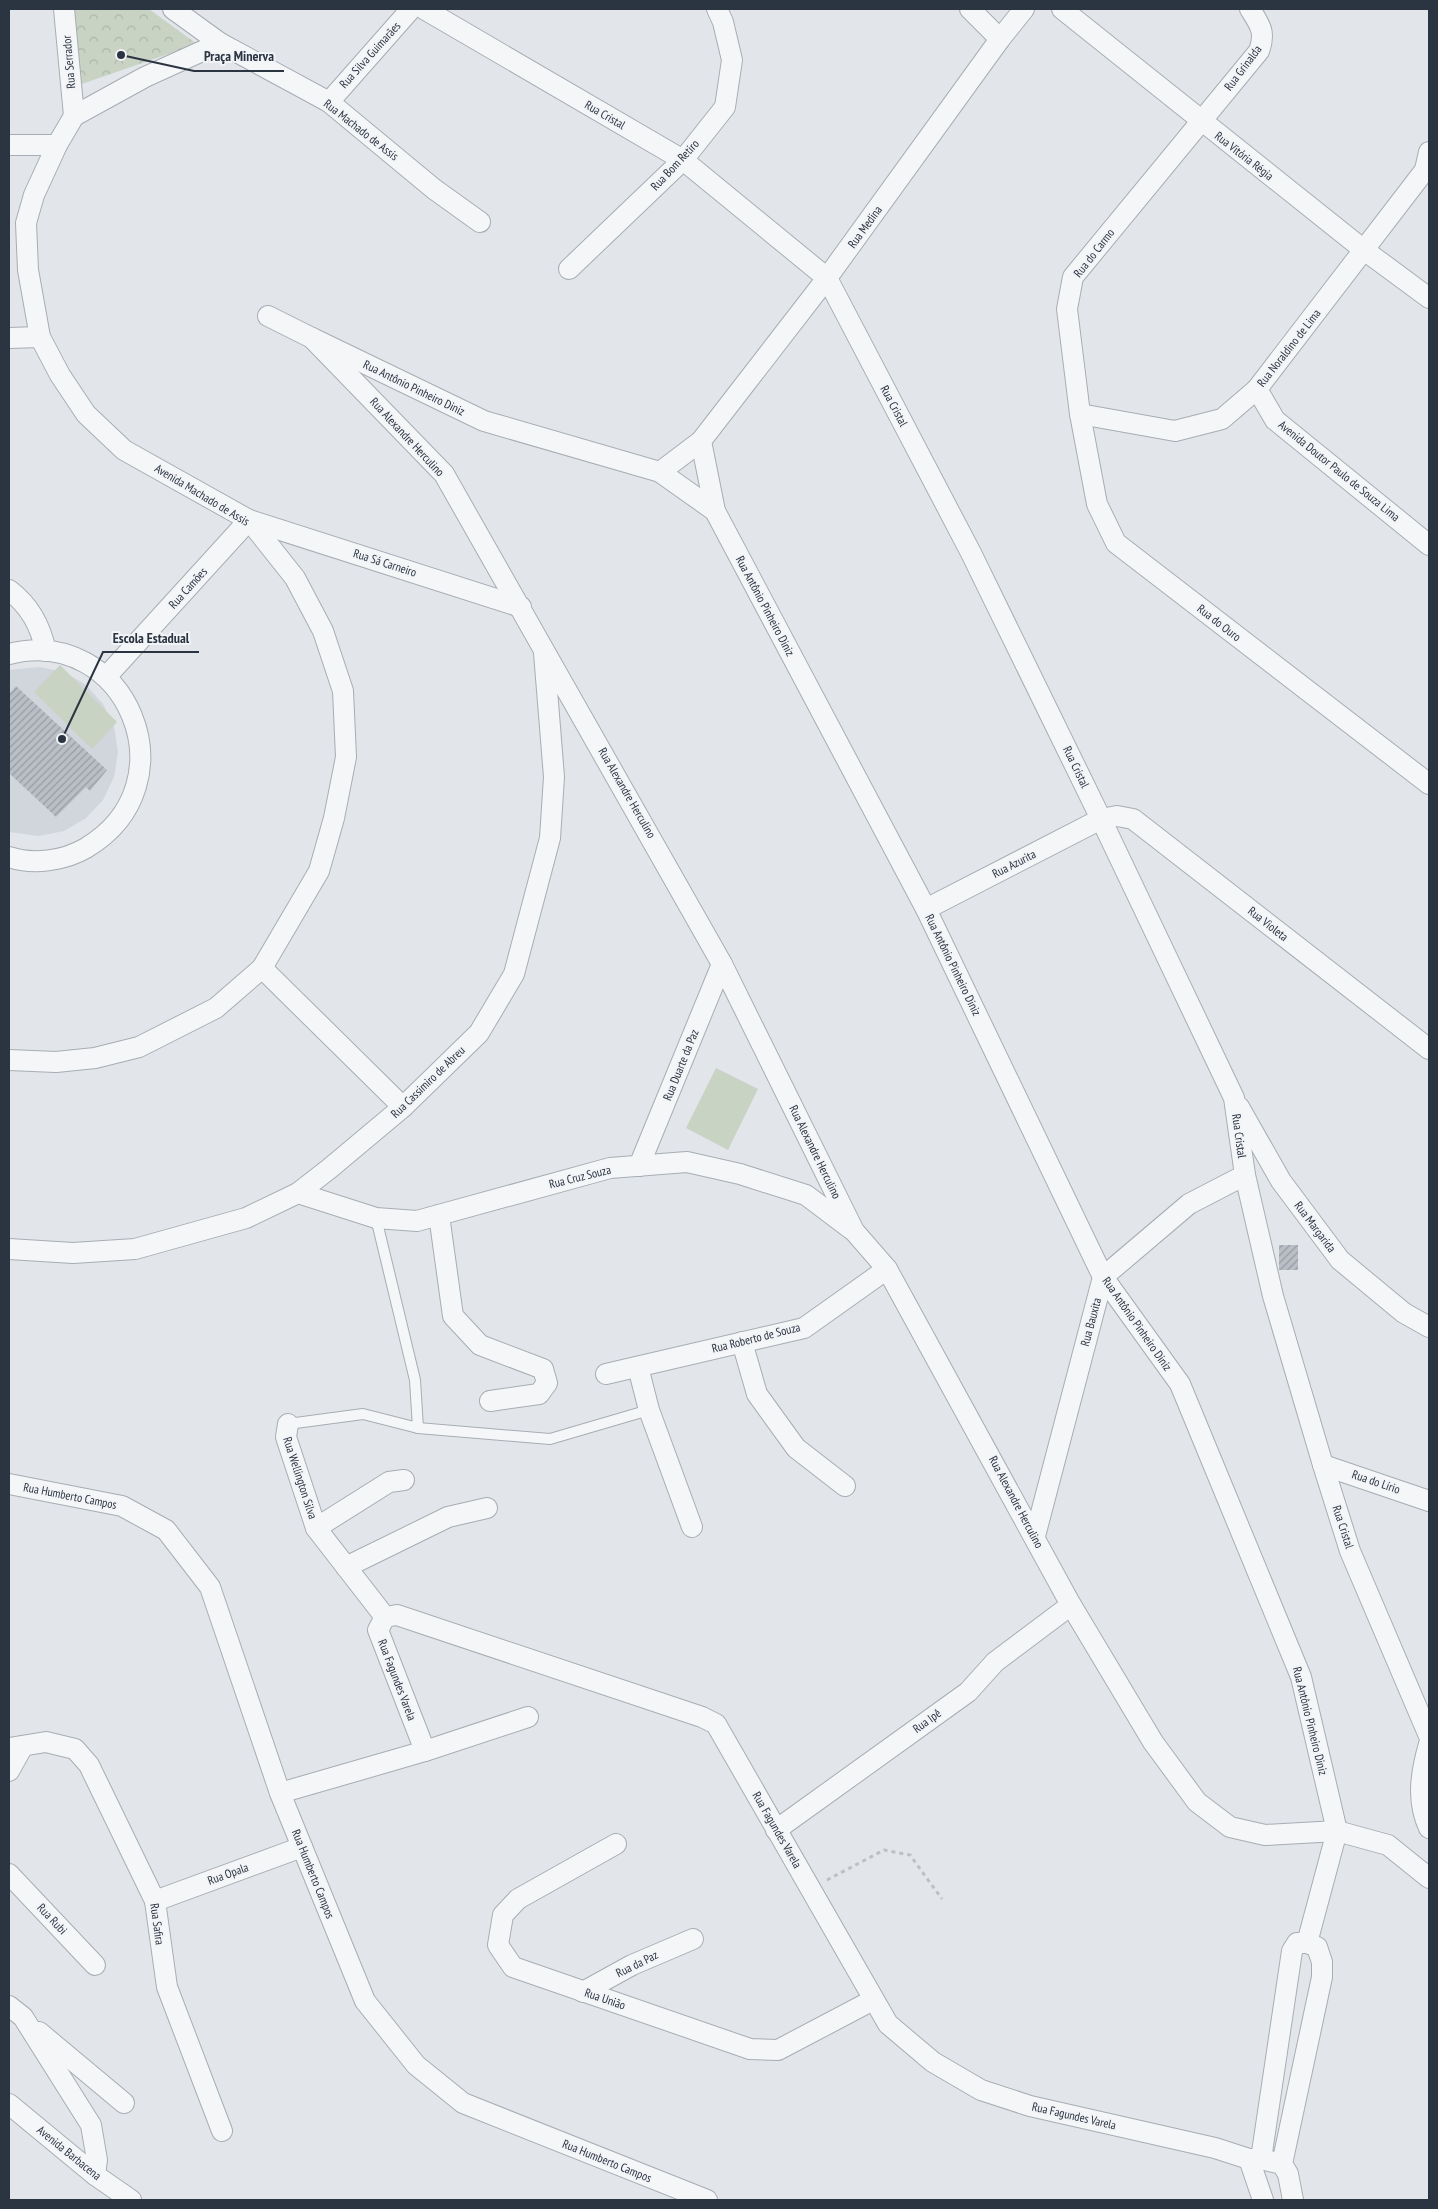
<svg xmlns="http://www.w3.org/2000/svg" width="1438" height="2209" viewBox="0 0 1438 2209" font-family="'PT Sans Narrow',sans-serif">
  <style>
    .built { fill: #d1d5dc }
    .grass { fill: #c8d3c4 }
    .park { fill: url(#park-crowns) }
    .building { fill: url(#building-hatch) }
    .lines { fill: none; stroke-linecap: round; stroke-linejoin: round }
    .service-casing { stroke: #a7adb4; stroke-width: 12 }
    .minor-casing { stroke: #a7adb4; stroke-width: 22 }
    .path { stroke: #bcc0c5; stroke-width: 3; stroke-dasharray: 4 4; stroke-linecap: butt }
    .service { stroke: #f5f6f8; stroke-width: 10 }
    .minor { stroke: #f5f6f8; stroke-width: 20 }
    .labels { text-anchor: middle; stroke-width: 4; stroke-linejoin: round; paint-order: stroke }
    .street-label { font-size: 12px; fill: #2b3441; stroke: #f2f4f7 }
    .leader { fill: none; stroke: #2b3441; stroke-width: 2 }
    .callout-dot { fill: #2b3441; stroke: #f2f4f7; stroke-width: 2 }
    .callout-label { font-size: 14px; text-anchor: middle; font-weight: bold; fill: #2b3441; stroke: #f2f4f7; stroke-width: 4; stroke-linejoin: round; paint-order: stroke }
  </style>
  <defs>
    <pattern id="park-crowns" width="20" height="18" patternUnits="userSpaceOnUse" patternTransform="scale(1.25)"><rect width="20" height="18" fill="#c8d3c4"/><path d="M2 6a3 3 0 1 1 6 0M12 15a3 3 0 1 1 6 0" fill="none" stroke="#acb6aa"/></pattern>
    <pattern id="building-hatch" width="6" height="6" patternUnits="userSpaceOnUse" patternTransform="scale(1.25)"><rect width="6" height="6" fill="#babfc7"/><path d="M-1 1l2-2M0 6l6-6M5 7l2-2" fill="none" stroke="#979ca3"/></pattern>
  </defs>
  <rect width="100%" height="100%" fill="#e2e6ea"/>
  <path class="built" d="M 40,667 L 64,672 L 86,685 L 103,704 L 114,727 L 118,752 L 114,777 L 103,800 L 86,818 L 64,831 L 39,836 L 9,832 L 9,670 Z"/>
  <g class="grass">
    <path d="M 60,665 L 117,722 L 92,749 L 34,692 Z"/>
    <path d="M 716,1068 L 758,1089 L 728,1150 L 686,1128 Z"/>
  </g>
  <path class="park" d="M 74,9 L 149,9 L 197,44 L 76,86 Z"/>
  <g class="building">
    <path d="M 16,686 L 107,770 L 90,791 L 86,787 L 56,817 L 9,773 L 9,694 Z"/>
    <rect x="1279" y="1245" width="19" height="25"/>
  </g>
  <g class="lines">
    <g class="service-casing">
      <g id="service">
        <path d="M 288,1424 L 363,1414 L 418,1428 L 415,1380 L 376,1218"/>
        <path d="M 418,1428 L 550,1439 L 649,1410"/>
      </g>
    </g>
    <g class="minor-casing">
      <g id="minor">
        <path d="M 64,9 L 74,116"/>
        <path d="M 173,9 L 220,43"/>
        <path d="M 424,9 L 683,160 L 827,278 L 971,553 L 1101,819 L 1234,1098 L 1245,1175 L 1273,1296 L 1323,1465 L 1350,1551 L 1429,1736"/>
        <path d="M 970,9 L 1000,39"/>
        <path d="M 1062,9 L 1364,250 L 1429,298"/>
        <path d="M 1250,9 C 1260,25 1266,32 1259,51 L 1073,277 L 1067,309 L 1080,414 L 1097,504 L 1116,543 L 1429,784"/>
        <path d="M 329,102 L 411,9"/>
        <path d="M 74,116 L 145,77 L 220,43 L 329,102 L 434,189 L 480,222"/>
        <path d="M 9,145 L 57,145"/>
        <path d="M 569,269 L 683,160 L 725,107 L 732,60 L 723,22 L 717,9"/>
        <path d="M 268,316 L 312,338 L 444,474 L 722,964 L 854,1231 L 887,1269 L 1071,1605 L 1153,1742 L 1197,1802 L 1230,1827 L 1265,1835 L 1337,1831 L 1388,1845 L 1429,1878"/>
        <path d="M 9,338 L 40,337"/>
        <path d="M 312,338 L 484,421 L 660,472 L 715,511 L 926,909 L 1103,1277 L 1180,1384 L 1301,1677 L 1337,1831 L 1307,1943"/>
        <path d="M 1257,389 L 1275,420 L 1429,545"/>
        <path d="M 1080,414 L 1175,431 L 1222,419 L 1257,389 L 1425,170 L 1429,152"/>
        <path d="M 660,472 L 701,441"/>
        <path d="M 715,511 L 701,441 L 827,278 L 1000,39 L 1024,9"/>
        <path d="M 249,520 L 521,607"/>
        <path d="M 9,590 C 30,606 40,625 46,651"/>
        <path d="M 9,654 C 126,624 194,784 86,848 C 64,861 33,865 9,857"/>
        <path d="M 106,677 L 249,520"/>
        <path d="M 926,909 L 1101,819 L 1117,816 L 1133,819 L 1429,1049"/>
        <path d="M 262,968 L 403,1107"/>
        <path d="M 9,1060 L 56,1062 L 95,1058 L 139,1047 L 216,1008 L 262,968 L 319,871 L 334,818 L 346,757 L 343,691 L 323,631 L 295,578 L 249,520 L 124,450 L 86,414 L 60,375 L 40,337 L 28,270 L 26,223 L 34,195 L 57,145 L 74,116"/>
        <path d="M 1239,1107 L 1281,1181 L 1340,1260 L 1404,1313 L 1429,1327"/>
        <path d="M 639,1166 L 722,964"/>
        <path d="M 298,1193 L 376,1218 L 417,1221 L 610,1168 L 687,1162 L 740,1174 L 806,1195 L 851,1229"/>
        <path d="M 439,1215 L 453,1316 L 480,1345 L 543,1369 L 547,1383 L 539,1394 L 490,1401"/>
        <path d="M 9,1249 L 73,1253 L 135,1249 L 246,1218 L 298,1193 L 329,1169 L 403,1107 L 479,1033 L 514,974 L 550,838 L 554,777 L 544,653"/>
        <path d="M 742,1342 L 757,1394 L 796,1448 L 845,1486"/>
        <path d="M 638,1367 L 649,1410 L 692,1527"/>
        <path d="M 606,1374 L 804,1328 L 887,1269"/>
        <path d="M 288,1424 L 286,1437 L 316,1528 L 385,1617"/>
        <path d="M 1323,1465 L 1429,1501"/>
        <path d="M 9,1484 L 122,1506 L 166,1530 L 210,1587 L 280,1793 L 365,2001 L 416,2065 L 463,2103 L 707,2200"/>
        <path d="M 316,1528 L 389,1482 L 404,1480"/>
        <path d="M 1035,1536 L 1103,1277 L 1189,1204 L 1245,1175"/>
        <path d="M 346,1567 L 448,1517 L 487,1508"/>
        <path d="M 1429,1744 C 1421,1772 1416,1800 1429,1828"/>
        <path d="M 9,1748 L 46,1742 L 75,1749 L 89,1765 L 155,1901 L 167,1987 L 222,2131"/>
        <path d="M 425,1751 L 528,1717"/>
        <path d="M 9,1771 L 23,1746"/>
        <path d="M 280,1793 L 425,1751 L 378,1630 L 385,1617 L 397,1615 L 702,1717 L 716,1724 L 888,2024 L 933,2062 L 981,2090 L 1030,2106 L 1215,2148 L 1249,2159 L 1261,2159 L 1282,2164 L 1288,2174 L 1293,2200"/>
        <path d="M 776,1830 L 968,1692 L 995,1662 L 1071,1605"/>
        <path d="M 616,1844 L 518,1899 L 503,1915 L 498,1945 L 513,1967 L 750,2049 L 778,2050 L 873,2000"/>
        <path d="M 9,1874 L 95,1965"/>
        <path d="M 155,1901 L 302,1847"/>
        <path d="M 583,1992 L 632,1965 L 693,1939"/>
        <path d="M 9,2006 L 23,2017 L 91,2125 L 97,2160 L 95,2175"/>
        <path d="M 39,2032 L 124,2103"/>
        <path d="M 9,2104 L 95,2175 L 131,2200"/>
        <path d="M 1249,2159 L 1263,2200"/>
        <path d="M 1261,2159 L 1292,1951 L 1297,1943 L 1307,1943 L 1317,1947 L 1322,1962 L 1322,1977 L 1282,2164"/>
      </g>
    </g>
    <path class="path" d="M 827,1880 L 884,1850 L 910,1855 L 942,1899"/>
    <use href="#service" class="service"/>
    <use href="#minor" class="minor"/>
  </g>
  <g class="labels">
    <g class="street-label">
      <text transform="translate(370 55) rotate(-48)" y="4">Rua Silva Guimarães</text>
      <text transform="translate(69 62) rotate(-95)" y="4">Rua Serrador</text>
      <text transform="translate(1243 68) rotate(-53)" y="4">Rua Grinalda</text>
      <text transform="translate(605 115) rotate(30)" y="4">Rua Cristal</text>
      <text transform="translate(361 130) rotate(38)" y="4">Rua Machado de Assis</text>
      <text transform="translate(1244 156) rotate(38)" y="4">Rua Vitória Régia</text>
      <text transform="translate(675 165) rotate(-47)" y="4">Rua Bom Retiro</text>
      <text transform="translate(865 227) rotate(-54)" y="4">Rua Medina</text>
      <text transform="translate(1094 253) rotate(-52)" y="4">Rua do Carmo</text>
      <text transform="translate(1289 348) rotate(-52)" y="4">Rua Noraldino de Lima</text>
      <text transform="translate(414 388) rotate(26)" y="4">Rua Antônio Pinheiro Diniz</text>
      <text transform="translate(894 406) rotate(62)" y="4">Rua Cristal</text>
      <text transform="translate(407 437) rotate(47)" y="4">Rua Alexandre Herculino</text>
      <text transform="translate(1339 471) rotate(39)" y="4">Avenida Doutor Paulo de Souza Lima</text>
      <text transform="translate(202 495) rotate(31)" y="4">Avenida Machado de Assis</text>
      <text transform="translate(385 563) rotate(18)" y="4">Rua Sá Carneiro</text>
      <text transform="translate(188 588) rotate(-48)" y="4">Rua Camões</text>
      <text transform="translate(765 606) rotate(62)" y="4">Rua Antônio Pinheiro Diniz</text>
      <text transform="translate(1219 623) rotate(38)" y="4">Rua do Ouro</text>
      <text transform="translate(1076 767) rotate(64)" y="4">Rua Cristal</text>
      <text transform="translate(627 793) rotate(60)" y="4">Rua Alexandre Herculino</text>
      <text transform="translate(1014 864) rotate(-27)" y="4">Rua Azurita</text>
      <text transform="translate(1268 924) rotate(38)" y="4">Rua Violeta</text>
      <text transform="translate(953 965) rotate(64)" y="4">Rua Antônio Pinheiro Diniz</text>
      <text transform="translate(681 1065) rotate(-68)" y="4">Rua Duarte da Paz</text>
      <text transform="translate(428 1082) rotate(-44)" y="4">Rua Cassimiro de Abreu</text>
      <text transform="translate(1239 1136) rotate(82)" y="4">Rua Cristal</text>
      <text transform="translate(815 1152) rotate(64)" y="4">Rua Alexandre Herculino</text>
      <text transform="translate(580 1177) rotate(-14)" y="4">Rua Cruz Souza</text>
      <text transform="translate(1315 1227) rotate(53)" y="4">Rua Margarida</text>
      <text transform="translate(1091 1322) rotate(-75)" y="4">Rua Bauxita</text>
      <text transform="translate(1137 1324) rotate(55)" y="4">Rua Antônio Pinheiro Diniz</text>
      <text transform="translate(756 1338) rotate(-14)" y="4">Rua Roberto de Souza</text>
      <text transform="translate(300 1478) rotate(72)" y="4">Rua Wellington Silva</text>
      <text transform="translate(1376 1482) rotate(19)" y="4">Rua do Lírio</text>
      <text transform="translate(70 1496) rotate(11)" y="4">Rua Humberto Campos</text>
      <text transform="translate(1016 1502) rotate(62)" y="4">Rua Alexandre Herculino</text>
      <text transform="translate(1343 1527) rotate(72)" y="4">Rua Cristal</text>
      <text transform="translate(397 1680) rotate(69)" y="4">Rua Fagundes Varela</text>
      <text transform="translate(927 1721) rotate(-36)" y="4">Rua Ipê</text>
      <text transform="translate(1310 1721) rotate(76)" y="4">Rua Antônio Pinheiro Diniz</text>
      <text transform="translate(777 1830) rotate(60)" y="4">Rua Fagundes Varela</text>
      <text transform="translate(228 1874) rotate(-20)" y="4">Rua Opala</text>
      <text transform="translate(313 1874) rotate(68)" y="4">Rua Humberto Campos</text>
      <text transform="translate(52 1919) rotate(47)" y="4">Rua Rubi</text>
      <text transform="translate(157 1924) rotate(82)" y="4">Rua Safira</text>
      <text transform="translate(637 1964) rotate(-26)" y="4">Rua da Paz</text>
      <text transform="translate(605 1999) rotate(19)" y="4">Rua União</text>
      <text transform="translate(1074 2116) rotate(13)" y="4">Rua Fagundes Varela</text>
      <text transform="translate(69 2153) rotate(39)" y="4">Avenida Barbacena</text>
      <text transform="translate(607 2161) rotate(22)" y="4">Rua Humberto Campos</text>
    </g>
  </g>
  <path class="leader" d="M121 55L194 71H284M62 739L103 652H199"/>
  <g class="callout-dot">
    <circle cx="121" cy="55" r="5"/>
    <circle cx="62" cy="739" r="5"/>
  </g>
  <g class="callout-label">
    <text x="239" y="61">Praça Minerva</text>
    <text x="151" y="643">Escola Estadual</text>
  </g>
  <rect width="1438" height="2209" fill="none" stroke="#2b3441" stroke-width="20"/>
</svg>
